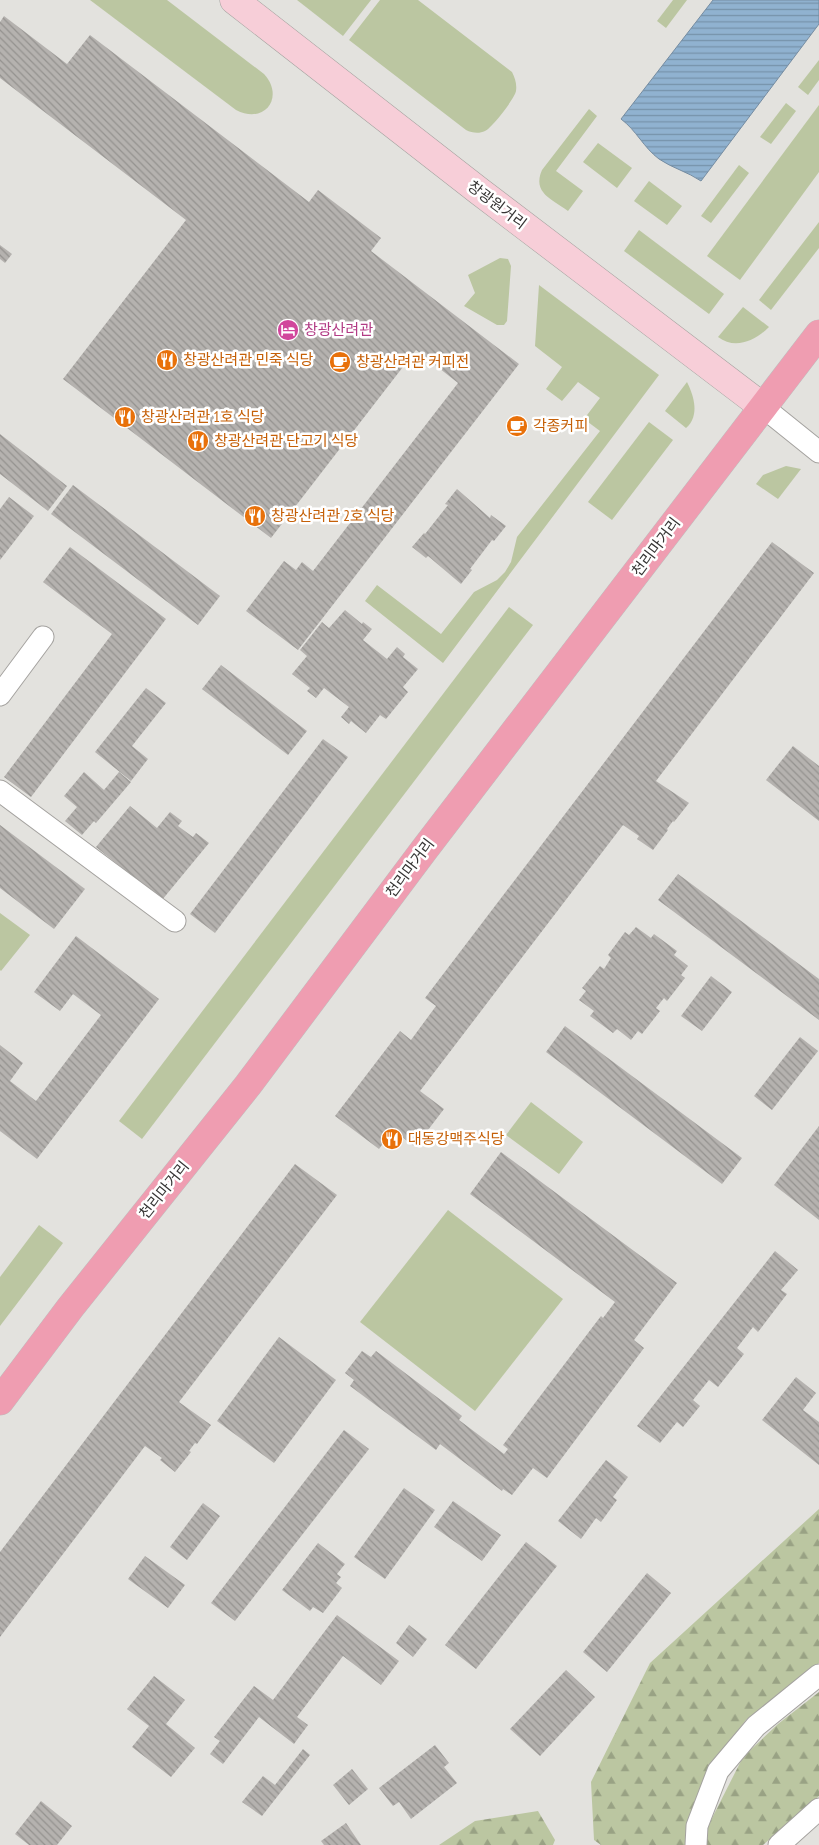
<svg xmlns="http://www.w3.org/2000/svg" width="819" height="1845" viewBox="0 0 819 1845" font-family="'PT Sans Narrow','Noto Sans KR',sans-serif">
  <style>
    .green { fill: #bbc6a1 }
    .forest { fill: url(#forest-firs) }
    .water { fill: url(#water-rules); stroke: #758ca1 }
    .building { fill: url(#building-back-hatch) }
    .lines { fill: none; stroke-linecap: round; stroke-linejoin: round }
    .street-casing { stroke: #a4a29f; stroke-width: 23 }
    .secondary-casing { stroke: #a4a29f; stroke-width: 29 }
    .primary-casing { stroke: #bfbebe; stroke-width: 29 }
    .street { stroke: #fff; stroke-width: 21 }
    .secondary { stroke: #f7ced8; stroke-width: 28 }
    .primary { stroke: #ef9db1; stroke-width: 28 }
    .labels { text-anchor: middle; stroke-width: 5; stroke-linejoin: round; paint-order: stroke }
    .street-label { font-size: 15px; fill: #363534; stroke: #fff }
    .hotel-label { font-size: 15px; fill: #b23c85; stroke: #fff; text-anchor: start }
    .food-label { font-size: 15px; fill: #c56008; stroke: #fff; text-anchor: start }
  </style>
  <defs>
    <pattern id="forest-firs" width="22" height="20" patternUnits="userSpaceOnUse" patternTransform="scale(1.25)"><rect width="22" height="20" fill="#bbc6a1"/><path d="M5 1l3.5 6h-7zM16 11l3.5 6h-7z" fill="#99a284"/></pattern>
    <pattern id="water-rules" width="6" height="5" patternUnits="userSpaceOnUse" patternTransform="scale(1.25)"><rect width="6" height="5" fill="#90b2d0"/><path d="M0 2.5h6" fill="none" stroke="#7692aa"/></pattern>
    <pattern id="building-back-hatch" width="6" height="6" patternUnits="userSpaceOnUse" patternTransform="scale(1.25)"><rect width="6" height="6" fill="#b5b2af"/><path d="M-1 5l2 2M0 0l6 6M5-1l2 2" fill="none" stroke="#94928f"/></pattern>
  </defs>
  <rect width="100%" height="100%" fill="#e3e2de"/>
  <g class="green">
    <path d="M 90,0 L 167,0 L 264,74 C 285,97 265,125 236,110 Z"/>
    <path d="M 297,0 L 371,0 L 343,36 Z"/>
    <path d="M 380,0 L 418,0 L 512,72 C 515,78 517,84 516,91 C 515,98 492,128 485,131 C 479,134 472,133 466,130 L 349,40 Z"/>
    <path d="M 673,0 L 687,0 L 666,28 L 657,21 Z"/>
    <path d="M 819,60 L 819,80 L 808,95 L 798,87 Z"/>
    <path d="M 786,103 L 796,111 L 771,144 L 760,137 Z"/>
    <path d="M 819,105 L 819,172 L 740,280 L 707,256 Z"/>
    <path d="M 589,109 L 597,116 L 556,171 L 583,191 L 568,211 C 552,199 532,193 542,170 Z"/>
    <path d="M 598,143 L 632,168 L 617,188 L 583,162 Z"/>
    <path d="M 739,165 L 749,173 L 711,223 L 701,216 Z"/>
    <path d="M 649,181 L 682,206 L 667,225 L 634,201 Z"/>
    <path d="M 819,222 L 819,248 L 771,310 L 759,300 Z"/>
    <path d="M 639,230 L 724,294 L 709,314 L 624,251 Z"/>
    <path d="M 500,258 L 508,259 L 511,266 L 507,321 L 504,325 L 497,325 L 464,306 L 475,293 L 468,275 Z"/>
    <path d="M 539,285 L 659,375 L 443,663 L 365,601 L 377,585 L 441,634 L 474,592 L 497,580 L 505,572 L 511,562 L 517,537 L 600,431 L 584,419 L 600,398 L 578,382 L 562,401 L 546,389 L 562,367 L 535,346 Z"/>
    <path d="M 743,307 L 769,327 C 755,341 735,350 718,337 Z"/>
    <path d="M 687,382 C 694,396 700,416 686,428 L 665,411 Z"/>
    <path d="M 649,422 L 673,440 L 612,520 L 588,502 Z"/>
    <path d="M 786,466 L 801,469 L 778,499 L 756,484 L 763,475 Z"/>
    <path d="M 509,607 L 533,625 L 142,1139 L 119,1121 Z"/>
    <path d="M 0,913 L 30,935 L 1,971 L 0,970 Z"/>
    <path d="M 531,1102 L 583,1142 L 559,1174 L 506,1135 Z"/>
    <path d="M 448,1210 L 563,1299 L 475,1411 L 360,1322 Z"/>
    <path d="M 39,1225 L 63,1243 L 0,1326 L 0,1277 Z"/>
  </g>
  <g class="forest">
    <path d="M 819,1509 L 819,1663 L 746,1720 L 708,1769 L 689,1845 L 601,1845 L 594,1840 L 591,1782 L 650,1663 Z"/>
    <path d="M 819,1692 L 819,1796 L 763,1845 L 706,1845 L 708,1826 L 743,1757 L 778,1724 Z"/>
    <path d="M 538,1811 L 555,1840 L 553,1845 L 439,1845 L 475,1821 Z"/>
  </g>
  <path class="water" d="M 713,0 L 819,0 L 819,24 L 701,181 C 688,172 672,168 659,159 C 644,148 636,130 621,119 Z"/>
  <g class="building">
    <path d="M 4,16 L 67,64 L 90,35 L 309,202 L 318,190 L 381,238 L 371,251 L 519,364 L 298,650 L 246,611 L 284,561 L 296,570 L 302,562 L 313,571 L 458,383 L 416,350 L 271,538 L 63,379 L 186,220 L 0,78 L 0,22 Z"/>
    <path d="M 0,245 L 12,254 L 5,263 L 0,259 Z"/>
    <path d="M 0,434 L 67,486 L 48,511 L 0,474 Z"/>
    <path d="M 73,485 L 220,596 L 198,625 L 51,514 Z"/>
    <path d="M 457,489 L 490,518 L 491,515 L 506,526 L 494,541 L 492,540 L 470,569 L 472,570 L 461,584 L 428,556 L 426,558 L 412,547 L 424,533 L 425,534 L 448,505 L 445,504 Z"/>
    <path d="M 9,497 L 34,516 L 0,560 L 0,509 Z"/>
    <path d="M 772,542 L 814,573 L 656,781 L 689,803 L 674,822 L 673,821 L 667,829 L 668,830 L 653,850 L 637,839 L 639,836 L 623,825 L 420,1091 L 444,1109 L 415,1147 L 393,1130 L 379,1149 L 335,1116 L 400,1031 L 411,1040 L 436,1006 L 425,998 Z"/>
    <path d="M 70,547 L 166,619 L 31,797 L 4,777 L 112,634 L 43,582 Z"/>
    <path d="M 345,610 L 362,624 L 363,622 L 372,629 L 363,640 L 387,659 L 397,647 L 405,654 L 403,657 L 418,669 L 403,687 L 408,692 L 386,719 L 380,715 L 366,733 L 351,721 L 349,724 L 341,717 L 349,707 L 324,688 L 316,698 L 307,691 L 310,688 L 292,674 L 307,656 L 300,650 L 322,622 L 329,628 Z"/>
    <path d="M 221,665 L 307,731 L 288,755 L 202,689 Z"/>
    <path d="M 146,688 L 166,703 L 132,746 L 148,759 L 131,781 L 95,752 Z"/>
    <path d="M 323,739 L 348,757 L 215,933 L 190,914 Z"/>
    <path d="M 793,746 L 819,766 L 819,821 L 766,780 Z"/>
    <path d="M 84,772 L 104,790 L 119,772 L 131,782 L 96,823 L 94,821 L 82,835 L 65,821 L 77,807 L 64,796 Z"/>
    <path d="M 130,806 L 157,828 L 170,812 L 182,821 L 178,826 L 193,837 L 196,833 L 209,843 L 162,900 L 96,847 Z"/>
    <path d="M 0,825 L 85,889 L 54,929 L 0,888 Z"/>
    <path d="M 678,874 L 819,979 L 819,1020 L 658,900 Z"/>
    <path d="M 636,927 L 651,938 L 654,934 L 677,951 L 674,955 L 688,966 L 681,975 L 685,978 L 667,1001 L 664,998 L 656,1008 L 660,1011 L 642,1034 L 638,1031 L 631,1040 L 617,1029 L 613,1033 L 590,1016 L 594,1011 L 579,1000 L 586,991 L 582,988 L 600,966 L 604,969 L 611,958 L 608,955 L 625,932 L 629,935 Z"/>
    <path d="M 76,936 L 159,999 L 37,1159 L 0,1131 L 0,1045 L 23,1063 L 10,1081 L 36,1101 L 101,1015 L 73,994 L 60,1011 L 34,992 Z"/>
    <path d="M 711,976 L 732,992 L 702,1031 L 681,1016 Z"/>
    <path d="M 565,1026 L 742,1158 L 722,1184 L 546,1052 Z"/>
    <path d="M 800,1037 L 818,1051 L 772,1110 L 754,1096 Z"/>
    <path d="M 819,1126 L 819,1220 L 774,1185 Z"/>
    <path d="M 501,1152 L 677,1283 L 634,1340 L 644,1348 L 547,1478 L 533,1468 L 512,1495 L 503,1489 L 502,1491 L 440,1444 L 436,1450 L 350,1386 L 354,1380 L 345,1373 L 362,1351 L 371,1357 L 376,1351 L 462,1416 L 459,1420 L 504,1454 L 508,1449 L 503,1445 L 601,1316 L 603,1318 L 615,1302 L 470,1194 Z"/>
    <path d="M 295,1164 L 337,1195 L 179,1402 L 211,1425 L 197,1444 L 195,1443 L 189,1451 L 191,1452 L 175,1472 L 160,1460 L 162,1458 L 145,1446 L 0,1637 L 0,1552 Z"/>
    <path d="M 775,1251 L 798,1270 L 781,1290 L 787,1294 L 758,1332 L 753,1327 L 737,1348 L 744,1354 L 718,1387 L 709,1380 L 693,1400 L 700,1406 L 683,1427 L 677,1422 L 660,1443 L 637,1426 Z"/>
    <path d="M 279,1337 L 336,1380 L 274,1463 L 217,1421 Z"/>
    <path d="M 796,1377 L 816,1393 L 803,1410 L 819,1422 L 819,1465 L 762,1420 Z"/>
    <path d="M 344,1430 L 369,1449 L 235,1621 L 211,1603 Z"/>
    <path d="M 606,1460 L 628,1477 L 613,1497 L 617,1500 L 601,1522 L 596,1518 L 581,1539 L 558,1521 Z"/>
    <path d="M 404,1488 L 435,1510 L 385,1579 L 354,1557 Z"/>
    <path d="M 453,1501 L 501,1535 L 482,1561 L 434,1527 Z"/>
    <path d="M 203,1503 L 220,1516 L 187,1560 L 170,1547 Z"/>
    <path d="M 526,1542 L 557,1566 L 476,1669 L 445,1645 Z"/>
    <path d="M 318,1543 L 345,1564 L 337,1574 L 341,1577 L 336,1583 L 342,1588 L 323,1613 L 313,1607 L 310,1611 L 282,1590 Z"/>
    <path d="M 145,1556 L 185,1585 L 168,1608 L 128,1579 Z"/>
    <path d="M 647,1573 L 671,1593 L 607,1672 L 583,1652 Z"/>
    <path d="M 337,1615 L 399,1661 L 381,1685 L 343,1656 L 297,1717 L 308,1725 L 294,1744 L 259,1717 L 223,1764 L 210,1754 L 220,1741 L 214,1737 L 254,1686 L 273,1700 Z"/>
    <path d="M 409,1625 L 427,1639 L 413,1657 L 396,1643 Z"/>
    <path d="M 566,1670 L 595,1697 L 540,1756 L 510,1729 Z"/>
    <path d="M 154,1676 L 185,1700 L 166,1724 L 195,1748 L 171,1777 L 132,1747 L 149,1726 L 127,1709 Z"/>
    <path d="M 435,1745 L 449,1763 L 444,1767 L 457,1783 L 411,1819 L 399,1802 L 393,1806 L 379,1788 Z"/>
    <path d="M 303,1749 L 310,1755 L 262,1816 L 242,1802 L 263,1776 L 275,1785 Z"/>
    <path d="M 352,1769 L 368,1789 L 349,1805 L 333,1785 Z"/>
    <path d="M 41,1801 L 72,1826 L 57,1845 L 29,1845 L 15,1834 Z"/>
    <path d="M 346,1823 L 361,1845 L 324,1845 L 321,1841 Z"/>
  </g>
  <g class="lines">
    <g class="street-casing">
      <g id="street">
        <path d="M 763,407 L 819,452"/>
        <path d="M 0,695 L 43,637"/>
        <path d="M 0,791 L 175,921"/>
        <path d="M 696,1845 L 697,1826 L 718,1771 L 756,1726 L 819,1675"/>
        <path d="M 779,1845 L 819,1809"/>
      </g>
    </g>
    <g class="secondary-casing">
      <path id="secondary" d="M 234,0 L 479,191 L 763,407"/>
    </g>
    <g class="primary-casing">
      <path id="primary" d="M 0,1401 L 70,1308 L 248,1085 L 424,850 L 819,334"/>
    </g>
    <use href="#street" class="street"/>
    <use href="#secondary" class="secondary"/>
    <use href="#primary" class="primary"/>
  </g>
  <defs>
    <g id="hotel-disc" transform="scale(1.125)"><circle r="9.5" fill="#d1479c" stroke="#fff"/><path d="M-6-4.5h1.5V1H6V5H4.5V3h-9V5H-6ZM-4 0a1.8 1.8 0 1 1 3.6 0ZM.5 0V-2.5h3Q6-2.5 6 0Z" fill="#fff"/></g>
    <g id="restaurant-disc" transform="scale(1.125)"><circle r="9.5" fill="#e8710a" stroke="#fff"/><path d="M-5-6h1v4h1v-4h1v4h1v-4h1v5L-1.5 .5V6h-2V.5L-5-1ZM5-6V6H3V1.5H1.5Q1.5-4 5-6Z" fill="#fff"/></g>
    <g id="cafe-disc" transform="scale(1.125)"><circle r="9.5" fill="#e8710a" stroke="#fff"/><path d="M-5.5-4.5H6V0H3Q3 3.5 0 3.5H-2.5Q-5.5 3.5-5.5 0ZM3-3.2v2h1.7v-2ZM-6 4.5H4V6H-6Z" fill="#fff"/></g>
  </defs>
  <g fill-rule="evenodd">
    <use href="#hotel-disc" x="288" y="330"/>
    <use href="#restaurant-disc" x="167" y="360"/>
    <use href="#cafe-disc" x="340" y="362"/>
    <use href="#restaurant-disc" x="125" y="417"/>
    <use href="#cafe-disc" x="517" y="426"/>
    <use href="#restaurant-disc" x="198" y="441"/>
    <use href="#restaurant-disc" x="255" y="516"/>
    <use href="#restaurant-disc" x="392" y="1139"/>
  </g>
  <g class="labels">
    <g class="street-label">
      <text transform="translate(497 205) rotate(37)" y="5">창광원거리</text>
      <text transform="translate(656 547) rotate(-53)" y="5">천리마거리</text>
      <text transform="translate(410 868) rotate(-53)" y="5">천리마거리</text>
      <text transform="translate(164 1190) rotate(-51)" y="5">천리마거리</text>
    </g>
    <g class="hotel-label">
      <text x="304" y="335">창광산려관</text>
    </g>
    <g class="food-label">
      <text x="183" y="365">창광산려관 민죽 식당</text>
      <text x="356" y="367">창광산려관 커피전</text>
      <text x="141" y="422">창광산려관 1호 식당</text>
      <text x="533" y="431">각종커피</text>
      <text x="214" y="446">창광산려관 단고기 식당</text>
      <text x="271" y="521">창광산려관 2호 식당</text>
      <text x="408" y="1144">대동강맥주식당</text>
    </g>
  </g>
</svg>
